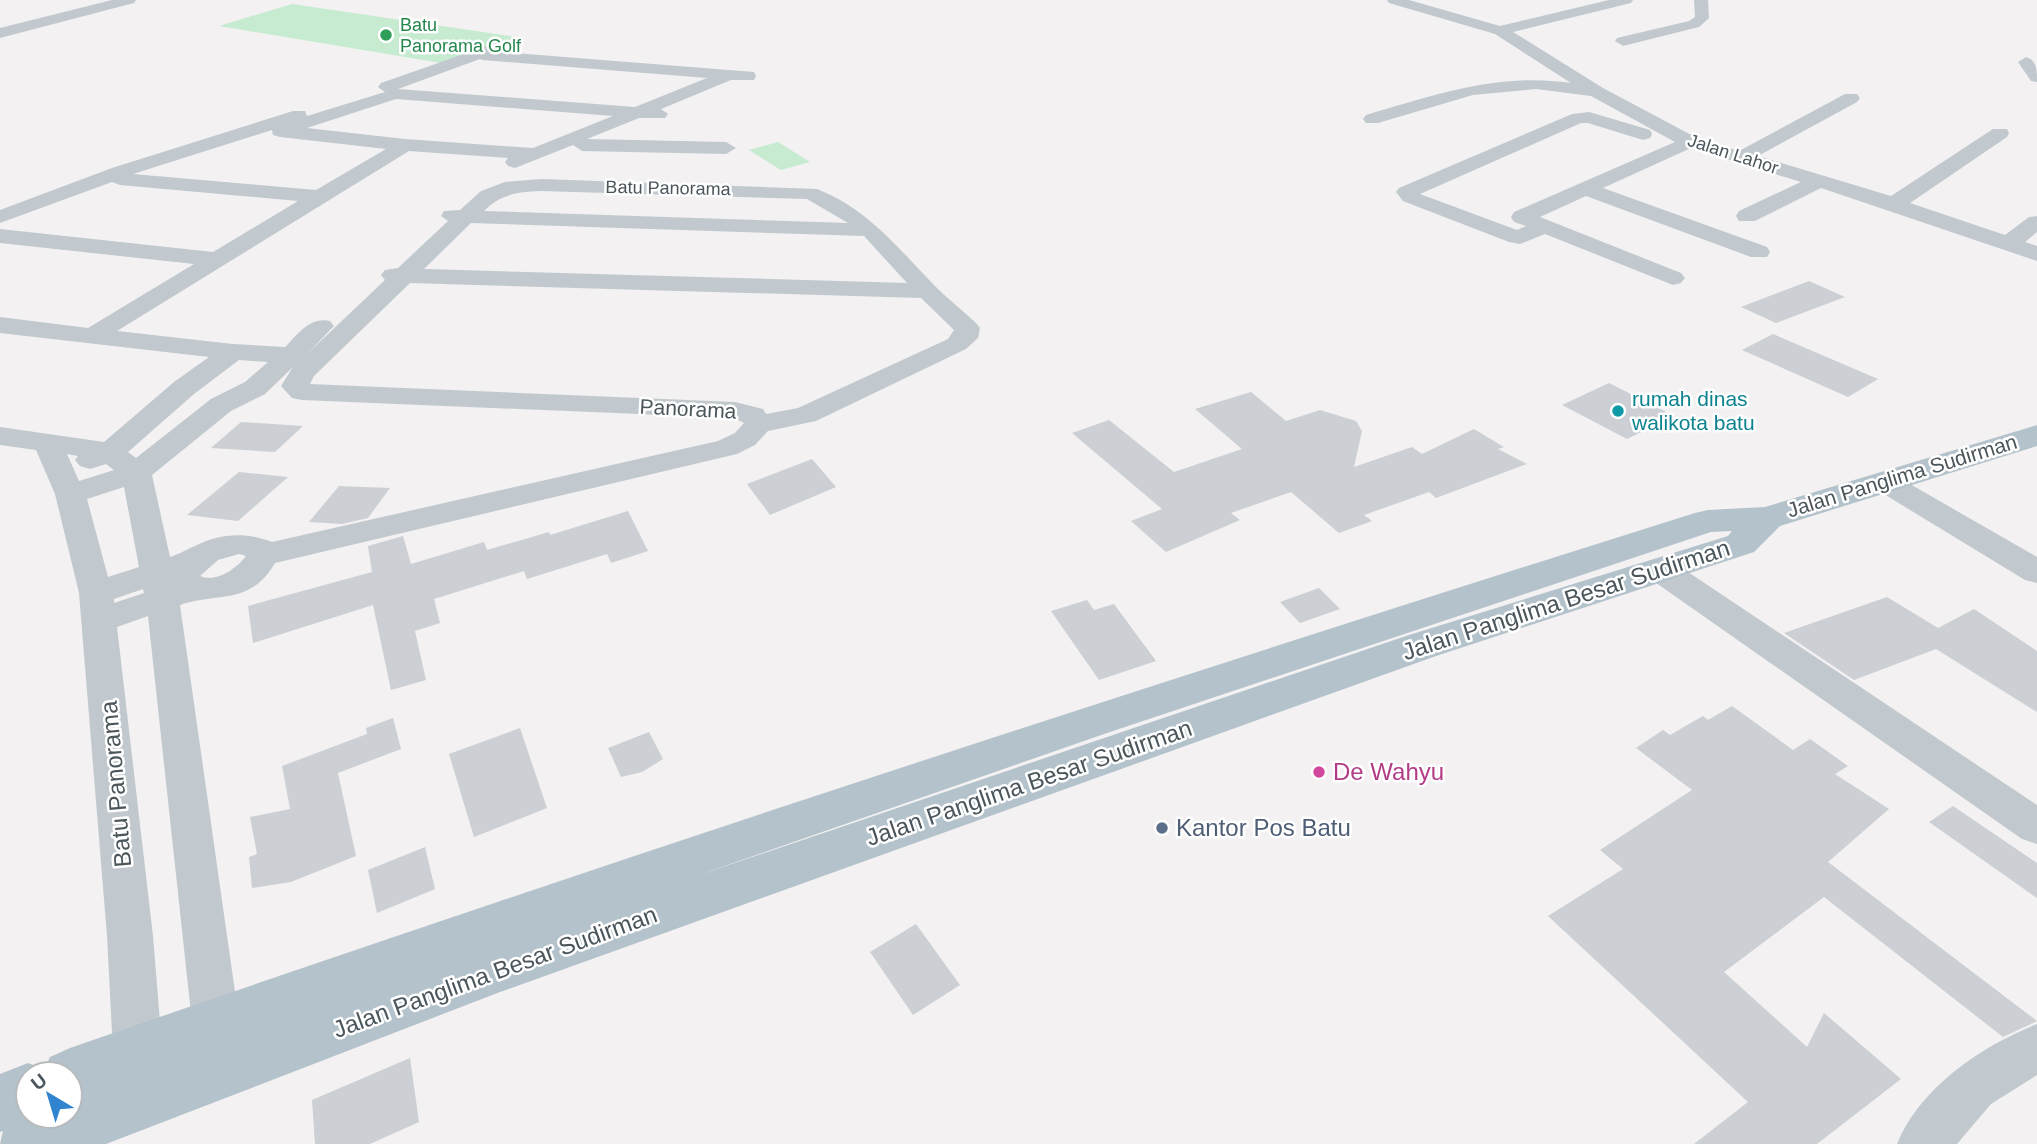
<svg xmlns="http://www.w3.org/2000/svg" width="2037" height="1144" viewBox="0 0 2037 1144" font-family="Arial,sans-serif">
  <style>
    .green { fill: #c6ebd1 }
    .building { fill: #cccfd3 }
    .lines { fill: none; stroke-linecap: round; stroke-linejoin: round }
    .minor { fill: #c1c9ce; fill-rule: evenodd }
    .primary { fill: #b4c2cc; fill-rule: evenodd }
    .leisure-dot { fill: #2e9e5b; stroke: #fff; stroke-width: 2.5 }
    .culture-dot { fill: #0f9aa8; stroke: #fff; stroke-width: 2.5 }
    .hotel-dot { fill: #d1479c; stroke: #fff; stroke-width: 2.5 }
    .service-dot { fill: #5c6f8a; stroke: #fff; stroke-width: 2.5 }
    .labels { text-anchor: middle; stroke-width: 5; stroke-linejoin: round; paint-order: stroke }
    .far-leisure-label { font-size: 18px; fill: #27864d; stroke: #fff; text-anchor: start }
    .far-street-label { font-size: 18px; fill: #4b565c; stroke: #fff }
    .culture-label { font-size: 21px; fill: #0d838f; stroke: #fff; text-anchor: start }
    .street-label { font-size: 21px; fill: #4b565c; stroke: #fff }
    .near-street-label { font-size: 24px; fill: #4b565c; stroke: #fff }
    .near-hotel-label { font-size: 24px; fill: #b23c85; stroke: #fff; text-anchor: start }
    .near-service-label { font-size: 24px; fill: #4e5e75; stroke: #fff; text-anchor: start }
  </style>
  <rect width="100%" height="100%" fill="#f3f1f1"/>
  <g class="green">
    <path d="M 292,4 L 517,37 L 447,64 L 219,26 Z"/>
    <path d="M 778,142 L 810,162 L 781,170 L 749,150 Z"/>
  </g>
  <g class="building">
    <path d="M 1809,281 L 1845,297 L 1776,323 L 1741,307 Z"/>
    <path d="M 1773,334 L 1878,379 L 1848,397 L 1742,350 Z"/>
    <path d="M 1609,383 L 1674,416 L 1627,439 L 1562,405 Z"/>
    <path d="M 1251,392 L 1286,421 L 1320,410 L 1356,421 L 1362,431 L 1354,467 L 1412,447 L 1422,454 L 1474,429 L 1504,447 L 1498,449 L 1527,464 L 1436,498 L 1429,492 L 1364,515 L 1372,521 L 1339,533 L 1291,492 L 1231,513 L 1240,520 L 1166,552 L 1131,521 L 1162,509 L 1072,433 L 1109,420 L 1174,472 L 1242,449 L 1195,409 Z"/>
    <path d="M 241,422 L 303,426 L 275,452 L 211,448 Z"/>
    <path d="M 812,459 L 836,487 L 770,515 L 747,484 Z"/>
    <path d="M 239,472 L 288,477 L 238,521 L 187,515 Z"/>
    <path d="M 339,486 L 390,488 L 368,518 L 342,524 L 309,522 Z"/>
    <path d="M 628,511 L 648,551 L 611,563 L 607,554 L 527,579 L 524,571 L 434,599 L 440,623 L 415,631 L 426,680 L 391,690 L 373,605 L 253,643 L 248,606 L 372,572 L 368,546 L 403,536 L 411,564 L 484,542 L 487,550 L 549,532 L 550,535 Z"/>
    <path d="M 1319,588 L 1340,609 L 1300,623 L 1280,602 Z"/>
    <path d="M 1887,597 L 1938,628 L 1974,609 L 2037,651 L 2037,712 L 1936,649 L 1854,680 L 1784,633 Z"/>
    <path d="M 1087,600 L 1094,610 L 1114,604 L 1156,661 L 1099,680 L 1051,611 Z"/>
    <path d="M 1732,706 L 1793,750 L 1810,739 L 1848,766 L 1835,774 L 1889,809 L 1828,862 L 2037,1021 L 2003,1037 L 1824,897 L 1724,972 L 1807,1047 L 1824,1013 L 1901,1079 L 1817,1144 L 1694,1144 L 1748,1102 L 1548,916 L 1623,869 L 1600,850 L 1692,790 L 1636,748 L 1663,730 L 1670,735 L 1703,716 L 1708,720 Z"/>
    <path d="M 393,718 L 401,749 L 338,773 L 356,856 L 291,882 L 252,888 L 249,857 L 257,854 L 250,817 L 290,809 L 282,766 L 367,734 L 366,728 Z"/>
    <path d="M 520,728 L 547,808 L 474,837 L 449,754 Z"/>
    <path d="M 649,732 L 663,759 L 642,772 L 621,777 L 608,748 Z"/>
    <path d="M 1953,806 L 2037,863 L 2037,898 L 1929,822 Z"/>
    <path d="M 425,847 L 435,889 L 377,913 L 368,870 Z"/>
    <path d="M 916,924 L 960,985 L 913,1015 L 870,952 Z"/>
    <path d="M 410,1058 L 419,1122 L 370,1144 L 315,1144 L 312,1100 Z"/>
  </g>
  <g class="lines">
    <g class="minor">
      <path d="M 112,0 L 136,0 L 134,3 L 0,38 L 0,28 Z"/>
      <path d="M 1387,0 L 1409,0 L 1500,26 L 1609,0 L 1633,0 L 1631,3 L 1513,32 L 1603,88 L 1697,138 L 1739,151 L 1845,94 L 1857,94 L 1860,98 L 1857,102 L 1758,156 L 1891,196 L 1993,129 L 2007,129 L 2009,133 L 2007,137 L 1910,203 L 2005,235 L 2029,217 L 2037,216 L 2037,232 L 2025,242 L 2037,246 L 2037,261 L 1821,188 L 1755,221 L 1739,221 L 1736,216 L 1739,211 L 1801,182 L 1691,148 L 1603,188 L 1767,247 L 1770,252 L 1767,257 L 1751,257 L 1586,196 L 1540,217 L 1681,273 L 1685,278 L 1681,283 L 1673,285 L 1545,234 L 1520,244 L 1509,242 L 1403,201 L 1396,192 L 1399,188 L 1572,114 L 1589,112 L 1650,130 L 1652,134 L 1650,138 L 1643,140 L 1588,123 L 1581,123 L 1420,194 L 1517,230 L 1526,226 L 1514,222 L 1511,217 L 1514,212 L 1675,142 L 1591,96 L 1536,89 L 1473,95 L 1378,123 L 1366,123 L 1363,119 L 1366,115 C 1434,95 1499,72 1571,83 L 1495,34 L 1389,3 Z"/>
      <path d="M 1694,0 L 1708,0 L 1709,18 L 1699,27 L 1623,46 L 1615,41 L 1617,38 L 1689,21 L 1695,17 Z"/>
      <path d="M 504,40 L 512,45 L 501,52 L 754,72 L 756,76 L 754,80 L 731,80 L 661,109 L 668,114 L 665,118 L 639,118 L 587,139 L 726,142 L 736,148 L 726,154 L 582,151 L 573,145 L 515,168 L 508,166 L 505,162 L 508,158 L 409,151 L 117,331 L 233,344 L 285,347 C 298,334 310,316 330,321 L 334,326 L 308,353 L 385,280 L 381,275 L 385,270 L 398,268 L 448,221 L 441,216 L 444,211 L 460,210 L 481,191 L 505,182 L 541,179 L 817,189 C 868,209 898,248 935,286 C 948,299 962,310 976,323 L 980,328 L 978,338 L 966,349 L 816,421 L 768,431 L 755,445 L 737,454 L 275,563 C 250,606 217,592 180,605 L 242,1041 L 235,1058 L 218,1065 L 201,1058 L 194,1041 L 148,616 L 117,627 L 153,936 L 164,1071 L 157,1088 L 139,1096 L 121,1088 L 114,1071 L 107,936 L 79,593 L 55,494 L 36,450 L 0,445 L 0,427 L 104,442 L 174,382 L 209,357 L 0,333 L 0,317 L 88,328 L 194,264 L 0,243 L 0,229 L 213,252 L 298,201 L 120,185 L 112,182 L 0,223 L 0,210 L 112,168 L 293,111 L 305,111 L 307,116 L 385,92 L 378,87 L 381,83 ZM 480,59 L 483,60 L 707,78 L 635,107 L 398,89 ZM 396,99 L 613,116 L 533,148 L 405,139 L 307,128 ZM 272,130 L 273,135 L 280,137 L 386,149 L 316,190 L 133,174 ZM 541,191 L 807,199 L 848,223 L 484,211 C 501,194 517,192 541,191 ZM 471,223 L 864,236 L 907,283 L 424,269 ZM 410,283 L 921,298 L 954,330 L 948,339 L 798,408 L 766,414 L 763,409 L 735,402 L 310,384 L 314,376 ZM 239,360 L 268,362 L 245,382 L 211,399 L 136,458 L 128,452 L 194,394 ZM 293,367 L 281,386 L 292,398 L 302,400 L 734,418 L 744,423 L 735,433 L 718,441 L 272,542 C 246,532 220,533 195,546 C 185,550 180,554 170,557 L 152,475 L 231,411 L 265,394 ZM 67,454 L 78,456 L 75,460 L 80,466 L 90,469 L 106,464 L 114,470 L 79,481 ZM 124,487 L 139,567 L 108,577 L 87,499 ZM 239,554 L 246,556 C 236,569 216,583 200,576 L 218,560 ZM 143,589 L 144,593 L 114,603 L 114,599 Z"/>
      <path d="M 2026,57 C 2037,60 2037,71 2037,82 L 2031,81 L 2018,62 Z"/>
      <path d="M 1885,473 L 1896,476 L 2037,557 L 2037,583 L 2025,580 L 1874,488 L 1870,482 L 1874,476 Z"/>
      <path d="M 1661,559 L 1673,562 L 2037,805 L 2037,844 L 2022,839 L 1649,578 L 1644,570 L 1649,562 Z"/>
      <path d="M 2037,1024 L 2037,1075 L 1991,1104 L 1957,1144 L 1897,1144 C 1920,1087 1982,1046 2037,1024 Z"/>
    </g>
    <path class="primary" d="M 2037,425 L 2037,446 L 1780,526 L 1754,552 L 1436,656 L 500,992 L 106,1144 L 0,1144 L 3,1131 L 0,1132 L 0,1074 L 28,1063 L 44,1069 L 50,1057 L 70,1048 C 609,861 1151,684 1695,513 L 1708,510 L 1765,507 ZM 1732,531 L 1728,536 L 1406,636 L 693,877 L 1107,733 L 1711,532 ZM 28,1074 L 70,1074 L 70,1116 L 28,1116 Z"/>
  </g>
  <circle class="leisure-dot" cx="386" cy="35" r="7"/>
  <circle class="culture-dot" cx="1618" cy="411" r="7"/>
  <circle class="hotel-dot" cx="1319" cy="772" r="7"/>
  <circle class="service-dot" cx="1162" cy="828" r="7"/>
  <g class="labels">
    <g class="far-leisure-label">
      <text x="400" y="31">Batu<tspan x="400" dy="21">Panorama Golf</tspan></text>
    </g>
    <g class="far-street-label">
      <text transform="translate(1733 154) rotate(18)" y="6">Jalan Lahor</text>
      <text transform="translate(668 188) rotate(1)" y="6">Batu Panorama</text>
    </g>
    <g class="culture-label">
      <text x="1632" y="406">rumah dinas<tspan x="1632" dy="24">walikota batu</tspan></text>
    </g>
    <g class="street-label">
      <text transform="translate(688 409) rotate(3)" y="7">Panorama</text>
      <text transform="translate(1902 476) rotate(-17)" y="7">Jalan Panglima Sudirman</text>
    </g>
    <g class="near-street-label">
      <text transform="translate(1566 600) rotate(-18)" y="8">Jalan Panglima Besar Sudirman</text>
      <text transform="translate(1029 783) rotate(-19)" y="8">Jalan Panglima Besar Sudirman</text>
      <text transform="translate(116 784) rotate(-95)" y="8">Batu Panorama</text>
      <text transform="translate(495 972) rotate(-20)" y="8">Jalan Panglima Besar Sudirman</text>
    </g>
    <g class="near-hotel-label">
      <text x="1333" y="780">De Wahyu</text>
    </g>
    <g class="near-service-label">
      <text x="1176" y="836">Kantor Pos Batu</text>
    </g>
  </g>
  <g transform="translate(49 1095) rotate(322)"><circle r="33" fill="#ffffff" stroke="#b7bbbe" stroke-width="2"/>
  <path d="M0-5L12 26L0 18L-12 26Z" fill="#2f83cf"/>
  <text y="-10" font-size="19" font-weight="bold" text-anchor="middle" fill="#4b565c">U</text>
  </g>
</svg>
